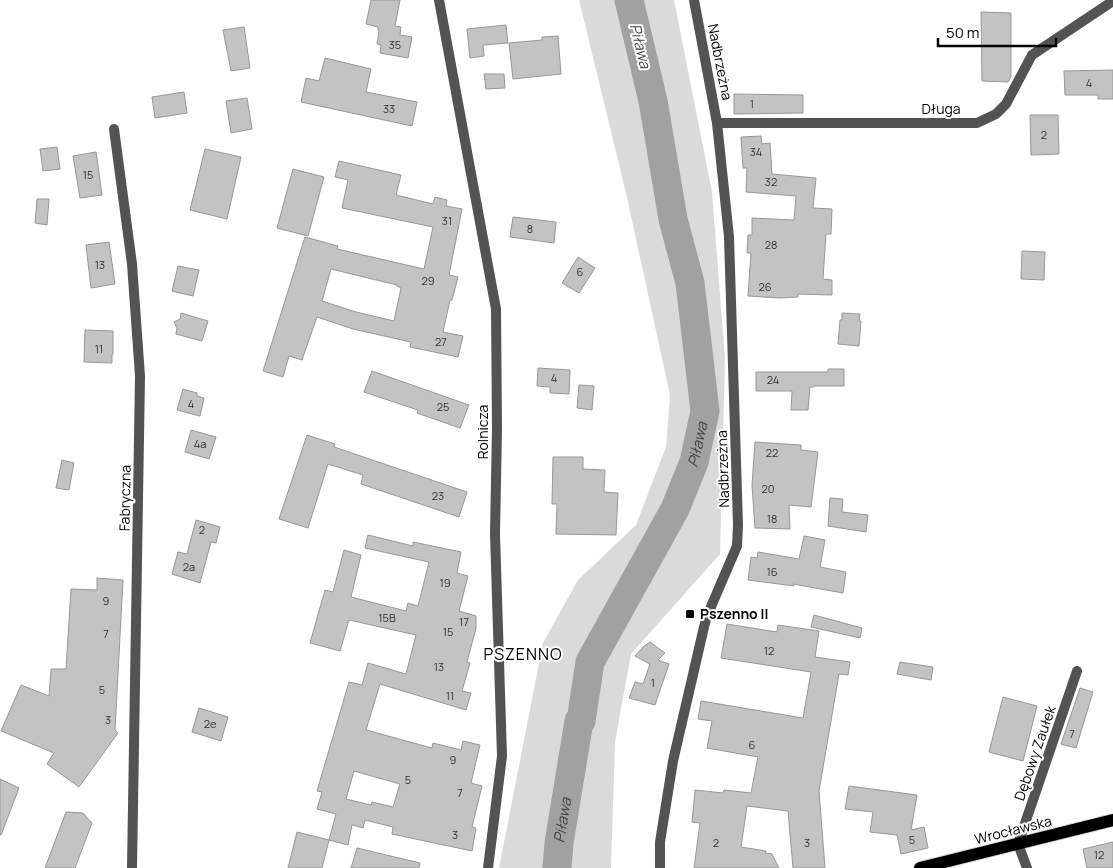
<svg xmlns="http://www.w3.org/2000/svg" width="1113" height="868" viewBox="0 0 1113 868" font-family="Manrope,sans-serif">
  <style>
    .green { fill: #dadada }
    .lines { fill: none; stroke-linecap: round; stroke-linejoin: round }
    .river { stroke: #a1a1a1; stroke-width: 29 }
    .building { fill: #c3c3c3; stroke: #979797; fill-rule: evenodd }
    .primary-casing { stroke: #dbdbdb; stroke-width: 14 }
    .minor { stroke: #535353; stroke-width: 10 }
    .tertiary { stroke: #535353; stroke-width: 10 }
    .primary { stroke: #000; stroke-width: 12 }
    .poi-dot { fill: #000; stroke: #fff; stroke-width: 2 }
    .labels { text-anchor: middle; stroke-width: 4; stroke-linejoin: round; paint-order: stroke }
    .number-label { font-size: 11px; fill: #313131 }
    .street-label { font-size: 14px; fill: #000; stroke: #fff }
    .poi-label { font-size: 14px; font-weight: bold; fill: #000; stroke: #fff; text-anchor: start }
    .water-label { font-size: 15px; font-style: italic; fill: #424242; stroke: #fff }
    .quarter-label { font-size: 16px; letter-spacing: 1px; fill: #000; stroke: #fff }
  </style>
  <rect width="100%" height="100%" fill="#fff"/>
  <path class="green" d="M 579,0 L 674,0 L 712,192 L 725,359 L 720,554 L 631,654 L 615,742 L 611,868 L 499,868 L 543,643 L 578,580 L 636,525 L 666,447 L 670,395 L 626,193 Z"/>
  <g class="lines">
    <path class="river" id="s1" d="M 557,868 L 559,843 L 579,721 L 581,721 L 590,662 L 675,509 L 694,462 L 705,411 L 690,283 L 673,219 L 653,101 L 629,0"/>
  </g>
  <g class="building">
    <path d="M 371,0 L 400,0 L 395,26 L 401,27 L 400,35 L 412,37 L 408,58 L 380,53 L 381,45 L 377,44 L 379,31 L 378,30 L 378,27 L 366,24 Z"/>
    <path d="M 981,12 L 1011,13 L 1011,77 L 1008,82 L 982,81 Z"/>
    <path d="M 506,25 L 508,43 L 483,45 L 484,56 L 470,58 L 467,29 Z"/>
    <path d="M 244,27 L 250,68 L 231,71 L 223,30 Z"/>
    <path d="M 558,36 L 561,74 L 513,79 L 509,43 L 542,40 L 542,37 Z"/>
    <path d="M 325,58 L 371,69 L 366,92 L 417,102 L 412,126 L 301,102 L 306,78 L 319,81 Z"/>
    <path d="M 1113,70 L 1113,99 L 1098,99 L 1098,95 L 1065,95 L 1064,71 Z"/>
    <path d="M 484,74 L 504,74 L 505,88 L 486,89 Z"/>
    <path d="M 184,92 L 187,113 L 155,118 L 152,97 Z"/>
    <path d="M 734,94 L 803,95 L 803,113 L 734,114 Z"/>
    <path d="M 247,98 L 252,129 L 231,133 L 226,101 Z"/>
    <path d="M 1030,115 L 1058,115 L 1059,154 L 1031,155 Z"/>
    <path d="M 761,136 L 762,144 L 770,143 L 772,174 L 816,178 L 813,208 L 832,209 L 831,234 L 826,234 L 823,279 L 832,280 L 832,295 L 798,294 L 798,297 L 780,298 L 748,296 L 751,253 L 747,253 L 748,235 L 752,235 L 752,218 L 794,220 L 796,196 L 746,192 L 747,168 L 743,168 L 741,137 Z"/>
    <path d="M 57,147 L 60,169 L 43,171 L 40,149 Z"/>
    <path d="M 205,149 L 241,157 L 227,219 L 190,210 Z"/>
    <path d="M 96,152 L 102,195 L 80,198 L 73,156 Z"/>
    <path d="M 339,161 L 401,175 L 396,195 L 433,204 L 435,197 L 447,200 L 446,206 L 462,209 L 449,275 L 458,277 L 452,300 L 450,300 L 443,332 L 463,336 L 458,357 L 410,347 L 411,342 L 353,329 L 317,317 L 302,360 L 289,356 L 283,377 L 263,371 L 305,237 L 338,246 L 337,249 L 424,269 L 433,227 L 342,208 L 348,180 L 335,177 ZM 331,269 L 397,285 L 397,286 L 401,288 L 394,321 L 356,312 L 322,301 Z"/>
    <path d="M 293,169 L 324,177 L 308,236 L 277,228 Z"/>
    <path d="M 37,199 L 49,199 L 47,225 L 35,223 Z"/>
    <path d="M 513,217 L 556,222 L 554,243 L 510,237 Z"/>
    <path d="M 109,242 L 115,284 L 91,288 L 86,245 Z"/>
    <path d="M 1022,251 L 1045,252 L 1044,280 L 1021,279 Z"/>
    <path d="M 578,257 L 595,268 L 579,293 L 562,283 Z"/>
    <path d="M 178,266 L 199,270 L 193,296 L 172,291 Z"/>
    <path d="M 181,313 L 208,321 L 202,341 L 176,334 L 177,328 L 174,322 L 180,319 Z"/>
    <path d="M 842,313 L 860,314 L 859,321 L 861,321 L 859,346 L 838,344 L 840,320 L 842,320 Z"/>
    <path d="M 85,330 L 113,331 L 113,354 L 112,354 L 112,363 L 84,362 Z"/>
    <path d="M 538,368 L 570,370 L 569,394 L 550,393 L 550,387 L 537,386 Z"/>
    <path d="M 828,369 L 844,369 L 844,386 L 814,386 L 814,387 L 810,387 L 808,410 L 791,410 L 792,391 L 756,391 L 756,372 L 828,372 Z"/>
    <path d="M 372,371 L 469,405 L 460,428 L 417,413 L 418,410 L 364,392 Z"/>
    <path d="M 579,385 L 594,386 L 592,410 L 577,408 Z"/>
    <path d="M 183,389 L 197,393 L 197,396 L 204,398 L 200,416 L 177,410 Z"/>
    <path d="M 191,430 L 216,437 L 209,459 L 185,452 Z"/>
    <path d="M 307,435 L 335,444 L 334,447 L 467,492 L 459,517 L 361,484 L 363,475 L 328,464 L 308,528 L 279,519 Z"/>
    <path d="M 755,442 L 801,445 L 801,450 L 818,452 L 811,507 L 789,505 L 790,529 L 755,528 L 752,485 Z"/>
    <path d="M 553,457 L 583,457 L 583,469 L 605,470 L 604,492 L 618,493 L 616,535 L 556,534 L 557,504 L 552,504 Z"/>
    <path d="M 62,460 L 74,463 L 69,490 L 56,488 Z"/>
    <path d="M 830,498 L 843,499 L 842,512 L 868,515 L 866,532 L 828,526 Z"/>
    <path d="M 196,520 L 220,527 L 216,543 L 211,542 L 200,583 L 172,574 L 178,552 L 187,554 Z"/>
    <path d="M 368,535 L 413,546 L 413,542 L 461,552 L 457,573 L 468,576 L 459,611 L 476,616 L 476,628 L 467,662 L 470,663 L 462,691 L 471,693 L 466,710 L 380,684 L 366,730 L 432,748 L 433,743 L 461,750 L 463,741 L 480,745 L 471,783 L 482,786 L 472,827 L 476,828 L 472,851 L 392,834 L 393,827 L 365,820 L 363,828 L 352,825 L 348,845 L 329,840 L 336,814 L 317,809 L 322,792 L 317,791 L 349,682 L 362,685 L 368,663 L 406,674 L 416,635 L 349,620 L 340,651 L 310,643 L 325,590 L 333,592 L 344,550 L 361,555 L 351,597 L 406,611 L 408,603 L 418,606 L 429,562 L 365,548 ZM 354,771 L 400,784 L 393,807 L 372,802 L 371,805 L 346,799 Z"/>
    <path d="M 804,536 L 825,540 L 820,567 L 846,572 L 843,593 L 793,584 L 794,586 L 748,580 L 751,557 L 757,558 L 758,552 L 799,559 Z"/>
    <path d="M 97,578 L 123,580 L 115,730 L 118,733 L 79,787 L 47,764 L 54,753 L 1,731 L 21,685 L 49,696 L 51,669 L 66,669 L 71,589 L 97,590 Z"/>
    <path d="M 814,615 L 862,628 L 860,638 L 811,627 Z"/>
    <path d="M 727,624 L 777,632 L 778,625 L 819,631 L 815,657 L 850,662 L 848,675 L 839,674 L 819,791 L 825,868 L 793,868 L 788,811 L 747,806 L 741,847 L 766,851 L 765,853 L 772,854 L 779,868 L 694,868 L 700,823 L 692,822 L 695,790 L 723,793 L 724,790 L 751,793 L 758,757 L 707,748 L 712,721 L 698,719 L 701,701 L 803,718 L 811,672 L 721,658 Z"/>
    <path d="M 650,642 L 665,653 L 658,660 L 669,664 L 655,705 L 629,698 L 635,682 L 643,684 L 650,664 L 635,656 L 643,647 Z"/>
    <path d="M 900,662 L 933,667 L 931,680 L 897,674 Z"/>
    <path d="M 1080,688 L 1093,692 L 1076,748 L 1061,744 Z"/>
    <path d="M 1003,697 L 1037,706 L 1023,761 L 989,752 Z"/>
    <path d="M 199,708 L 228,717 L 221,741 L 192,732 Z"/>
    <path d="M 0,779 L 19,788 L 1,835 L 0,835 Z"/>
    <path d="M 849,786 L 917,795 L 911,830 L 924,827 L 928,848 L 901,854 L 897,835 L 870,832 L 873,812 L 845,809 Z"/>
    <path d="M 66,812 L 83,813 L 92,823 L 75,868 L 45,868 Z"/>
    <path d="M 297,832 L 329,840 L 322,868 L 288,868 Z"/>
    <path d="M 1113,842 L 1113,868 L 1087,868 L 1083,849 Z"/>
    <path d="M 357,848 L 420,863 L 419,868 L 351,868 Z"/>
  </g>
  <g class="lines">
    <g class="primary-casing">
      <path id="primary" d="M 920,868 L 1113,820"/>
    </g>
    <g class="minor">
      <path d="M 439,0 L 496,309 L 497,428 L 495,534 L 502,756 L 488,868"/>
      <path d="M 717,123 L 977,123 L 996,114 L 1006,104 L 1032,55 L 1113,1"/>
      <path d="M 114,129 L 132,264 L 140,376 L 132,868"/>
      <path d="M 1027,868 L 1018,844 L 1077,671"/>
    </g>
    <path class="tertiary" d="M 660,868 L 660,842 L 673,761 L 704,627 L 707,616 L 737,546 L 738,525 L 729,237 L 717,123 L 694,0"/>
    <use href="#primary" class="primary"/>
  </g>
  <rect class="poi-dot" x="685" y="609" width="10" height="10" rx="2.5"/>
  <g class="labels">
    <g class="number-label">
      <text x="395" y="49">35</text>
      <text x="1089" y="87">4</text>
      <text x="752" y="108">1</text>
      <text x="389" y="113">33</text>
      <text x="1044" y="139">2</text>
      <text x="756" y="156">34</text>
      <text x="88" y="179">15</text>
      <text x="771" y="186">32</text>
      <text x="447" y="225">31</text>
      <text x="530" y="233">8</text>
      <text x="771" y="249">28</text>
      <text x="100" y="269">13</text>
      <text x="580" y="276">6</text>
      <text x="428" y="285">29</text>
      <text x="765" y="291">26</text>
      <text x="441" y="346">27</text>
      <text x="99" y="353">11</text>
      <text x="554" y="382">4</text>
      <text x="773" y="384">24</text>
      <text x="191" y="408">4</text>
      <text x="443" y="411">25</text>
      <text x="200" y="448">4a</text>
      <text x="772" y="457">22</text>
      <text x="768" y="493">20</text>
      <text x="438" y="500">23</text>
      <text x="772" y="523">18</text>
      <text x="202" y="534">2</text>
      <text x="189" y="571">2a</text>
      <text x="772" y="576">16</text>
      <text x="445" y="587">19</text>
      <text x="106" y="605">9</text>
      <text x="387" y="622">15B</text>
      <text x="464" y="626">17</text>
      <text x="448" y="636">15</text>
      <text x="106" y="638">7</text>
      <text x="769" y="655">12</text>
      <text x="439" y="671">13</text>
      <text x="653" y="687">1</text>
      <text x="102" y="694">5</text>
      <text x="450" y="700">11</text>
      <text x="108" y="724">3</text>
      <text x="210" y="728">2e</text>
      <text x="1072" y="738">7</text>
      <text x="752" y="749">6</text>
      <text x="453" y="764">9</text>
      <text x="408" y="784">5</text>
      <text x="460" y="797">7</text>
      <text x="455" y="839">3</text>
      <text x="912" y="844">5</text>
      <text x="716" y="847">2</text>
      <text x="807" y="847">3</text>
      <text x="1099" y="859">12</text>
    </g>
    <g class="street-label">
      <text transform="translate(720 62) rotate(79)" y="5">Nadbrzeżna</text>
      <text x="941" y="114">Długa</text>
      <text transform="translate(483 432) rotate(-90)" y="5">Rolnicza</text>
      <text transform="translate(723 469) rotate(-92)" y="5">Nadbrzeżna</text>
      <text transform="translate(125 498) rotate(-89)" y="5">Fabryczna</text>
      <text transform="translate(1035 753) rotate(-71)" y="5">Dębowy Zaułek</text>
      <text transform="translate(1013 830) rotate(-14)" y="5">Wrocławska</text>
    </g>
    <g class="poi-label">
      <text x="700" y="619">Pszenno II</text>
    </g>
    <g class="water-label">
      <text transform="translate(640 46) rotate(76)" y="5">Piława</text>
      <text dy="5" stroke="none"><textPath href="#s1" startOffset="454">Piława</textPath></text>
      <text dy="5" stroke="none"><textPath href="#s1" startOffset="48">Piława</textPath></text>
    </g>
    <g class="quarter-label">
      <text x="523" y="660">PSZENNO</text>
    </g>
  </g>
  <path d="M938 38v8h118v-8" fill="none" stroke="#000000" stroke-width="2.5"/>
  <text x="946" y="38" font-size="15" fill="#000000" stroke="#ffffff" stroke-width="4" paint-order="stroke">50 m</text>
</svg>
